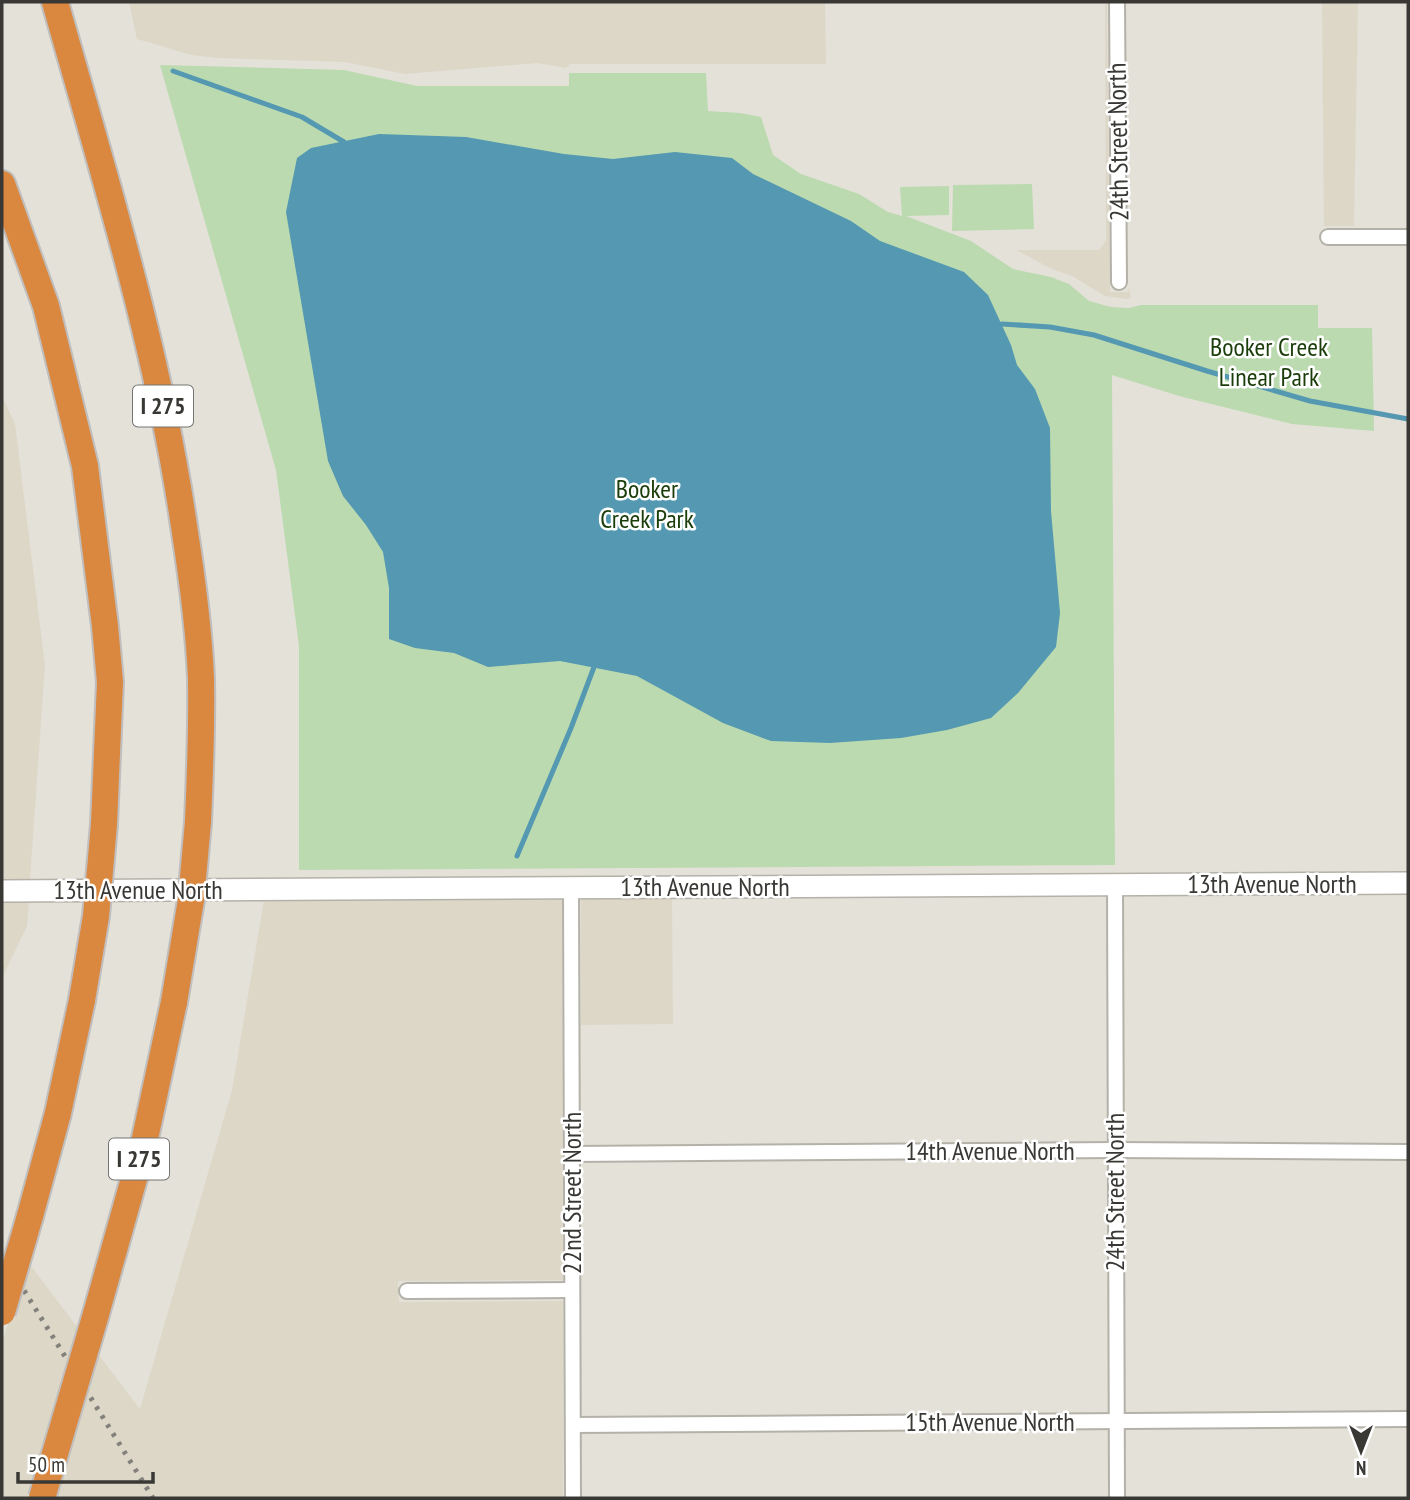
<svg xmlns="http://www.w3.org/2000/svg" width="1410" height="1500" viewBox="0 0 1410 1500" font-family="'PT Sans Narrow',sans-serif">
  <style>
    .built { fill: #ddd7c8 }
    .green { fill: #bbdab0 }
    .water { fill: #5498b1 }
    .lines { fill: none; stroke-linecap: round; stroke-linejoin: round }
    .stream { stroke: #5498b1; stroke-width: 5 }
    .street-casing { stroke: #b4b1a9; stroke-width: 18 }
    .secondary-casing { stroke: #b4b1a9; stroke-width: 24 }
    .highway-casing { stroke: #c0bfbe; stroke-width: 30 }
    .street { stroke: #fff; stroke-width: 14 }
    .secondary { stroke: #fff; stroke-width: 21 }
    .highway { stroke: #da873f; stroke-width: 26 }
    .rail { stroke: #83817c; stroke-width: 5; stroke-dasharray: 3.5 7; stroke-linecap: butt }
    .highway-bridge-casing { stroke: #c0bfbe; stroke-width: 30; stroke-linecap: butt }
    .highway-bridge { stroke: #da873f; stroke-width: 26 }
    .labels { text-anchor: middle; stroke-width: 5; stroke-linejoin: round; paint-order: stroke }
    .shield { fill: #fff; stroke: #747472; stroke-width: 2 }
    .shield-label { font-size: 24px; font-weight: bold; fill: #393835 }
    .street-label { font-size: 26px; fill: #393835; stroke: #fff }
    .park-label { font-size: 26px; fill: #1a3d0a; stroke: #fff }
  </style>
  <rect width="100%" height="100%" fill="#e4e1d9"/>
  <g class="built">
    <path d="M 129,2 L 825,2 L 826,64 L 570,64 L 566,68 L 537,63 L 405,74 L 345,62 L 218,58 L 191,55 L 137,39 Z"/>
    <path d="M 1105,2 L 1107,2 L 1110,292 L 1128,292 L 1129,287 L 1131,298 L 1128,299 L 1105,296 L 1072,276 L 1052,269 L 1016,250 L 1099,250 L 1106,241 Z"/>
    <path d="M 1322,2 L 1358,2 L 1354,226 L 1324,226 Z"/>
    <path d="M 2,396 L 15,424 L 45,665 L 30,880 L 2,880 Z"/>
    <path d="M 562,898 L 563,1280 L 398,1281 L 399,1302 L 563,1301 L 563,1498 L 51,1498 L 95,1350 L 140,1409 L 232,1090 L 264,900 Z"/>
    <path d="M 581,898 L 672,898 L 673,1024 L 581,1025 Z"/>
    <path d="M 2,901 L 29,901 L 27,926 L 2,978 Z"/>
    <path d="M 28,1262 L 81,1332 L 32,1498 L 2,1498 L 2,1343 Z"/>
  </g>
  <g class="green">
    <path d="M 160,65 L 344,70 L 417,86 L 569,86 L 569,73 L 706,73 L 708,111 L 740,113 L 761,117 L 773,155 L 801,174 L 859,194 L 888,212 L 902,216 L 900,187 L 949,186 L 949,215 L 906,216 L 971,241 L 1013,269 L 1051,277 L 1069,284 L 1089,301 L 1111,307 L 1129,308 L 1141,305 L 1318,305 L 1318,328 L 1372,328 L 1374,431 L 1292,424 L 1179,396 L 1112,375 L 1115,865 L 299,870 L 299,646 L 276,470 Z"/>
    <path d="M 1032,184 L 1034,229 L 952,231 L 953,185 Z"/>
  </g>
  <path class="water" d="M 379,134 L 466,137 L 564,154 L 613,159 L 675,152 L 732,158 L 753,174 L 851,221 L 880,241 L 964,272 L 988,295 L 1011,345 L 1017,365 L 1035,389 L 1050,428 L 1051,511 L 1060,613 L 1056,647 L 1018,693 L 991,718 L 947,730 L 901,738 L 830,743 L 771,741 L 723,723 L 637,676 L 560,661 L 488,667 L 454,653 L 415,648 L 389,639 L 389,588 L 383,552 L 366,525 L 343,496 L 328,461 L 286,212 L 297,158 L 311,148 Z"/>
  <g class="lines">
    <g class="stream">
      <path d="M 173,71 L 302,117 L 344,142"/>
      <path d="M 1002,324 L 1050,327 L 1094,335 L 1207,371 L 1310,401 L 1408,419"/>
      <path d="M 517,856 L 571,728 L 594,667"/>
    </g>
    <g class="street-casing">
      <g id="street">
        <path d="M 1117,2 L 1119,282"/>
        <path d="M 1328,237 L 1408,237"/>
        <path d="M 1115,885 L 1117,1498"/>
        <path d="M 571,888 L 573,1498"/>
        <path d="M 572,1154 L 1115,1150 L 1408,1152"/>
        <path d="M 407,1291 L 572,1290"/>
        <path d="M 573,1425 L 1408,1419"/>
      </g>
    </g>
    <g class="secondary-casing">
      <path id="secondary" d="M 2,891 L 1408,883"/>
    </g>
    <g class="highway-casing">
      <g id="highway">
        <path d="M 55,2 C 104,175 158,348 184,526 C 192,577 199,628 201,679 C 202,727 200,775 198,822"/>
        <path d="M 2,184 L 46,306 L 85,466 L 105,626 L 110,682 L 104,824"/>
        <path d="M 30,1216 L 58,1113 L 82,1000"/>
        <path d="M 96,1314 L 144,1143 L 174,1002"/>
      </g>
    </g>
    <use href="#street" class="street"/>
    <use href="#secondary" class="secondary"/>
    <use href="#highway" class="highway"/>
    <path class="rail" d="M 2,1255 L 153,1498"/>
    <g class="highway-bridge-casing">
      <g id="highway-bridge">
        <path d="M 82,1000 L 96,916 L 104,824"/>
        <path d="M 174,1002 L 191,900 L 198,822"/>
        <path d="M 2,1312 L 30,1216"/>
        <path d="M 42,1498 L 96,1314"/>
      </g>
    </g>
    <use href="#highway-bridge" class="highway-bridge"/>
  </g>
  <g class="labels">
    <g class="shield">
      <rect x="133" y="385.5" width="60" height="41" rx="5"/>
      <rect x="109" y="1138.5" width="60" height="41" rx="5"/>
    </g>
    <g class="shield-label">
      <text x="163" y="414">I 275</text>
      <text x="139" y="1167">I 275</text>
    </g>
    <g class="street-label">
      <text transform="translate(1118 142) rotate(-91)" y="9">24th Street North</text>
      <text x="1272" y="893">13th Avenue North</text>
      <text x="705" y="896">13th Avenue North</text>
      <text x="138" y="899">13th Avenue North</text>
      <text x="990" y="1160">14th Avenue North</text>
      <text transform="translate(1115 1192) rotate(-90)" y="9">24th Street North</text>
      <text transform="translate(572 1193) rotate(-90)" y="9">22nd Street North</text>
      <text x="990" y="1431">15th Avenue North</text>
    </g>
    <g class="park-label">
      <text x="1269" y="356">Booker Creek<tspan x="1269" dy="30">Linear Park</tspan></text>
      <text x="647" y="498">Booker<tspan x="647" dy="30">Creek Park</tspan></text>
    </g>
  </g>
  <rect width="1410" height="1500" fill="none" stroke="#393835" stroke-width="7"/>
  <g transform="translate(1361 1451) rotate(180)" stroke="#ffffff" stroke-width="5" paint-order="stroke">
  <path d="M0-5L12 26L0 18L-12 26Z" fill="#393835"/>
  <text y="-10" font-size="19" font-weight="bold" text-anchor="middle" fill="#393835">N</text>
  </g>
  <path d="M18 1472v10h135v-10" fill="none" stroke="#393835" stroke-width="3.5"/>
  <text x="28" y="1472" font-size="21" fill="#393835" stroke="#ffffff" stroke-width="5" paint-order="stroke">50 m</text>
</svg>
